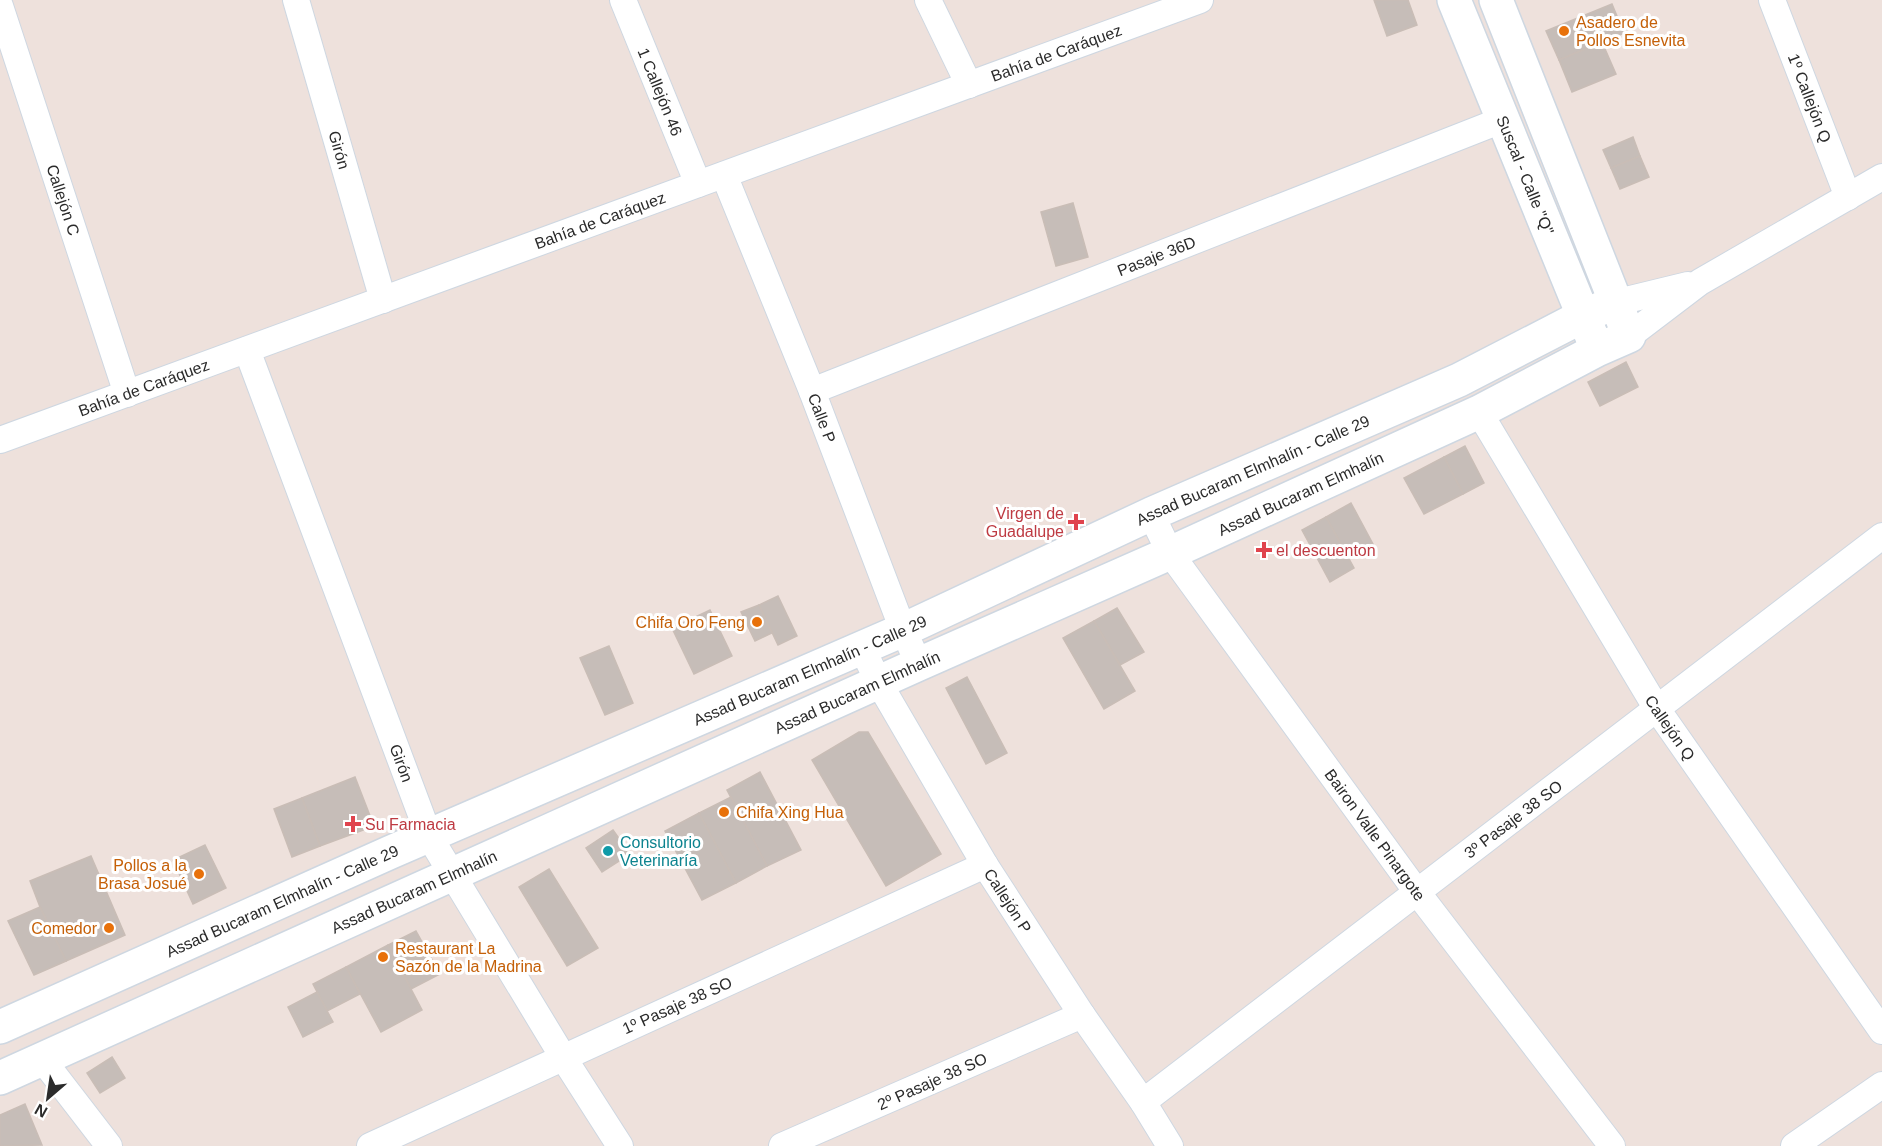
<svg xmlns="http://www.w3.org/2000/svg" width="1882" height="1146" viewBox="0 0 1882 1146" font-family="Arial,sans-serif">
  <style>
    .building { fill: #c6bdb8; stroke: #c9bdb6; stroke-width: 1.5 }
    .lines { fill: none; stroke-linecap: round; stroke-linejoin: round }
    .minor-casing { stroke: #ced7e1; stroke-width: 28 }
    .secondary-casing { stroke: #ced7e1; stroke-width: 36 }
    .minor { stroke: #fff; stroke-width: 26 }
    .secondary { stroke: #fff; stroke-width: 33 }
    .food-dot { fill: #e8710a; stroke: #fff; stroke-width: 2 }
    .health-dot { fill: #e0444e; stroke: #fff; stroke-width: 2 }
    .culture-dot { fill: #0f9aa8; stroke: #fff; stroke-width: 2 }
    .labels { text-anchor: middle; stroke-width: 6; stroke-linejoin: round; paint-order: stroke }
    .food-label { font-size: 16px; fill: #c56008; stroke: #fff; text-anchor: start }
    .street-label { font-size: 16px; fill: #2b2b2b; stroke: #fff }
    .health-label { font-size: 16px; fill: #be3a42; stroke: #fff; text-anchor: start }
    .culture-label { font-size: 16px; fill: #0d838f; stroke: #fff; text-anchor: start }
  </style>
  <rect width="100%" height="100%" fill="#eee1dc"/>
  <g class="building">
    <path d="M 1374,0 L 1408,0 L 1417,25 L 1387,36 Z"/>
    <path d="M 1612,4 L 1624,33 L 1559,60 L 1546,31 Z"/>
    <path d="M 1602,42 L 1616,74 L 1572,92 L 1559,60 Z"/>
    <path d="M 1633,137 L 1640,156 L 1611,168 L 1603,150 Z"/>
    <path d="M 1640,156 L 1649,177 L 1620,189 L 1611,168 Z"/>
    <path d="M 1073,203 L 1088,257 L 1056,266 L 1041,212 Z"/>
    <path d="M 1626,362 L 1638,387 L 1600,406 L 1588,382 Z"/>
    <path d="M 1465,446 L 1484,483 L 1463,494 L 1444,457 Z"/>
    <path d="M 1444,457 L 1463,494 L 1424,514 L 1404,478 Z"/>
    <path d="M 1351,503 L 1374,546 L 1349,559 L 1326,517 Z"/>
    <path d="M 1326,517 L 1354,568 L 1330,582 L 1302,530 Z"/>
    <path d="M 778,596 L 797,636 L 778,645 L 759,605 Z"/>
    <path d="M 759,605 L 772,633 L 755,641 L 741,612 Z"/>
    <path d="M 1117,608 L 1144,652 L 1120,665 L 1094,621 Z"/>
    <path d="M 710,610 L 732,656 L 694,674 L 672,628 Z"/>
    <path d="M 1094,621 L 1135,691 L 1104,709 L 1063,638 Z"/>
    <path d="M 609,646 L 633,703 L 605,715 L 580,658 Z"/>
    <path d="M 967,677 L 1007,753 L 986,764 L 946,688 Z"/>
    <path d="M 859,732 L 868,732 L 941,854 L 886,886 L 812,760 Z"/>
    <path d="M 760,772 L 801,850 L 767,866 L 727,790 Z"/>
    <path d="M 355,777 L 374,826 L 320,846 L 302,798 Z"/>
    <path d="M 731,797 L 767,866 L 736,883 L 699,813 Z"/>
    <path d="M 302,798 L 320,846 L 292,857 L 274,809 Z"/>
    <path d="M 699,813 L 736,883 L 702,900 L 665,831 Z"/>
    <path d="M 613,830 L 630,854 L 602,872 L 586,848 Z"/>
    <path d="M 205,845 L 226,888 L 193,904 L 173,860 Z"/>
    <path d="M 91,856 L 125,935 L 66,961 L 40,907 L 30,881 Z"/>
    <path d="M 549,869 L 598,948 L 567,966 L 519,887 Z"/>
    <path d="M 40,907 L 66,961 L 34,975 L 8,921 Z"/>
    <path d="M 416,931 L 440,974 L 411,989 L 388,945 Z"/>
    <path d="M 388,945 L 422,1010 L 381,1032 L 346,967 Z"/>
    <path d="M 346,967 L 360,994 L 327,1011 L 313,984 Z"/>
    <path d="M 317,992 L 333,1022 L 303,1037 L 288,1007 Z"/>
    <path d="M 112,1057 L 125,1078 L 100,1093 L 87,1073 Z"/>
    <path d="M 25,1104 L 42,1145 L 0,1146 L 0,1115 Z"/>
  </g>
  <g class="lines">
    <g class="minor-casing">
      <g id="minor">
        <path id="s1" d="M 296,0 L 383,300"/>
        <path id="s2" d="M 623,0 L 698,184"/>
        <path d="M 928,0 L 969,85"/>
        <path d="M 1772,0 L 1848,197"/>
        <path id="s3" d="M 0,6 L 127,394"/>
        <path id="s4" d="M 724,175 L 812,391 L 903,630 L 919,664"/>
        <path d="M 1614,303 L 1688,285"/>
        <path d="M 1629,336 L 1700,282 L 1882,177"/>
        <path id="s5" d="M 247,350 L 429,836 L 563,1057 L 620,1146"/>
        <path id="s6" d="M 812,391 L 1502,120"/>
        <path id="s7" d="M 1479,412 L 1657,709 L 1882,1031"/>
        <path id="s8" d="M 0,440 L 1200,0"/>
        <path id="s9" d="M 1151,514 L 1170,553 L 1417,892 L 1612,1146"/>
        <path id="s10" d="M 862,648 L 879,683 L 985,865 L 1082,1015 L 1143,1102 L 1170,1146"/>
        <path d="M 42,1059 L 109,1146"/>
        <path d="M 1143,1102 L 1882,536"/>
        <path d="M 370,1146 L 985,865"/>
        <path d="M 782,1146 L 1082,1015"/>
        <path d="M 1794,1146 L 1882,1085"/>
      </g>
    </g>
    <g class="secondary-casing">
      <g id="secondary">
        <path id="s11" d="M 1454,0 L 1592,337"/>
        <path id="s12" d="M 0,1027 L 391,852 L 903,630 L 1151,514 L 1459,380 L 1583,316 L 1614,303"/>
        <path id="s13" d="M 0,1078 L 919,664 L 1170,553 L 1479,412 L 1597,350 L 1629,336 L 1496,0"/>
      </g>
    </g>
    <use href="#minor" class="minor"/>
    <use href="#secondary" class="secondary"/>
  </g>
  <g class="food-dot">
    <circle cx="1564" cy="31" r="6"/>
    <circle cx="757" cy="622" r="6"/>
    <circle cx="724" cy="812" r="6"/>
    <circle cx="199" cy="874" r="6"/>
    <circle cx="109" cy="928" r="6"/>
    <circle cx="383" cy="957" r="6"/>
  </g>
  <g class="health-dot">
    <path d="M1073 513h6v6h6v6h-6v6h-6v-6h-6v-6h6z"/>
    <path d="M1261 541h6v6h6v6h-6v6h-6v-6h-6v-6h6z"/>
    <path d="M350 815h6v6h6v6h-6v6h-6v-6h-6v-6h6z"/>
  </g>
  <circle class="culture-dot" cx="608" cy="851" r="6"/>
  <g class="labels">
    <g class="food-label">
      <text x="1576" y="28">Asadero de<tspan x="1576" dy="18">Pollos Esnevita</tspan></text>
      <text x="745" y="628" text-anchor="end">Chifa Oro Feng</text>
      <text x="736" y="818">Chifa Xing Hua</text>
      <text x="187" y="871" text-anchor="end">Pollos a la<tspan x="187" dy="18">Brasa Josué</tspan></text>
      <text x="97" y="934" text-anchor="end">Comedor</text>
      <text x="395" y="954">Restaurant La<tspan x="395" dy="18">Sazón de la Madrina</tspan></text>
    </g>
    <g class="street-label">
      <text dy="6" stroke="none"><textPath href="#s8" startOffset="1125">Bahía de Caráquez</textPath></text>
      <text dy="6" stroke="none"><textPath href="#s2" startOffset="99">1 Callejón 46</textPath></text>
      <text transform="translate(1810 98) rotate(69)" y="6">1º Callejón Q</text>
      <text dy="6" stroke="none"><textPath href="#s1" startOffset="156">Girón</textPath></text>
      <text dy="6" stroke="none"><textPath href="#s11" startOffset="189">Suscal - Calle "Q"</textPath></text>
      <text dy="6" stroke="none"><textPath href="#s3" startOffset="204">Callejón C</textPath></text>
      <text dy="6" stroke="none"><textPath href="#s8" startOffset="639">Bahía de Caráquez</textPath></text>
      <text dy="6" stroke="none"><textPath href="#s6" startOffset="370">Pasaje 36D</textPath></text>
      <text dy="6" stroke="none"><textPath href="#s8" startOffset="153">Bahía de Caráquez</textPath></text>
      <text dy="6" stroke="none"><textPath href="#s4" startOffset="262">Calle P</textPath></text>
      <text dy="6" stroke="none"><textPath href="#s12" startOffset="1371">Assad Bucaram Elmhalín - Calle 29</textPath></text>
      <text dy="6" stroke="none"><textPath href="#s13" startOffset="1426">Assad Bucaram Elmhalín</textPath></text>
      <text dy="6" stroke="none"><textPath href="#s12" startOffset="885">Assad Bucaram Elmhalín - Calle 29</textPath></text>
      <text dy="6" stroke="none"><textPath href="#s13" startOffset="940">Assad Bucaram Elmhalín</textPath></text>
      <text dy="6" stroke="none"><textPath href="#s7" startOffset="369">Callejón Q</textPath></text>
      <text dy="6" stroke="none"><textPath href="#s5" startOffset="441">Girón</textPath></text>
      <text transform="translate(1513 819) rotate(-37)" y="6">3º Pasaje 38 SO</text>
      <text dy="6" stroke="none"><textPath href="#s9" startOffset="392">Bairon Valle Pinargote</textPath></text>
      <text dy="6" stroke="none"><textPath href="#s13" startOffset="454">Assad Bucaram Elmhalín</textPath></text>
      <text dy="6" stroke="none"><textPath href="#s12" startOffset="309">Assad Bucaram Elmhalín - Calle 29</textPath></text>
      <text dy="6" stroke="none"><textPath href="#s10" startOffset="292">Callejón P</textPath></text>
      <text transform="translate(677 1005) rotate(-24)" y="6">1º Pasaje 38 SO</text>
      <text transform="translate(932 1081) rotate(-24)" y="6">2º Pasaje 38 SO</text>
    </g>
    <g class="health-label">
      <text x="1064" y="519" text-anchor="end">Virgen de<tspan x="1064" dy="18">Guadalupe</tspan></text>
      <text x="1276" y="556">el descuenton</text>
      <text x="365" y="830">Su Farmacia</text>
    </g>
    <g class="culture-label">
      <text x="620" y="848">Consultorio<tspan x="620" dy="18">Veterinaría</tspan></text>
    </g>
  </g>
  <g transform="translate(48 1098) rotate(209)" stroke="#ffffff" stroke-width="4.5" paint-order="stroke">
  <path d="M0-4.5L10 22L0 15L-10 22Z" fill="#2b2b2b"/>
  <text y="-9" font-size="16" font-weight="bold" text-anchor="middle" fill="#2b2b2b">N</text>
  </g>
</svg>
